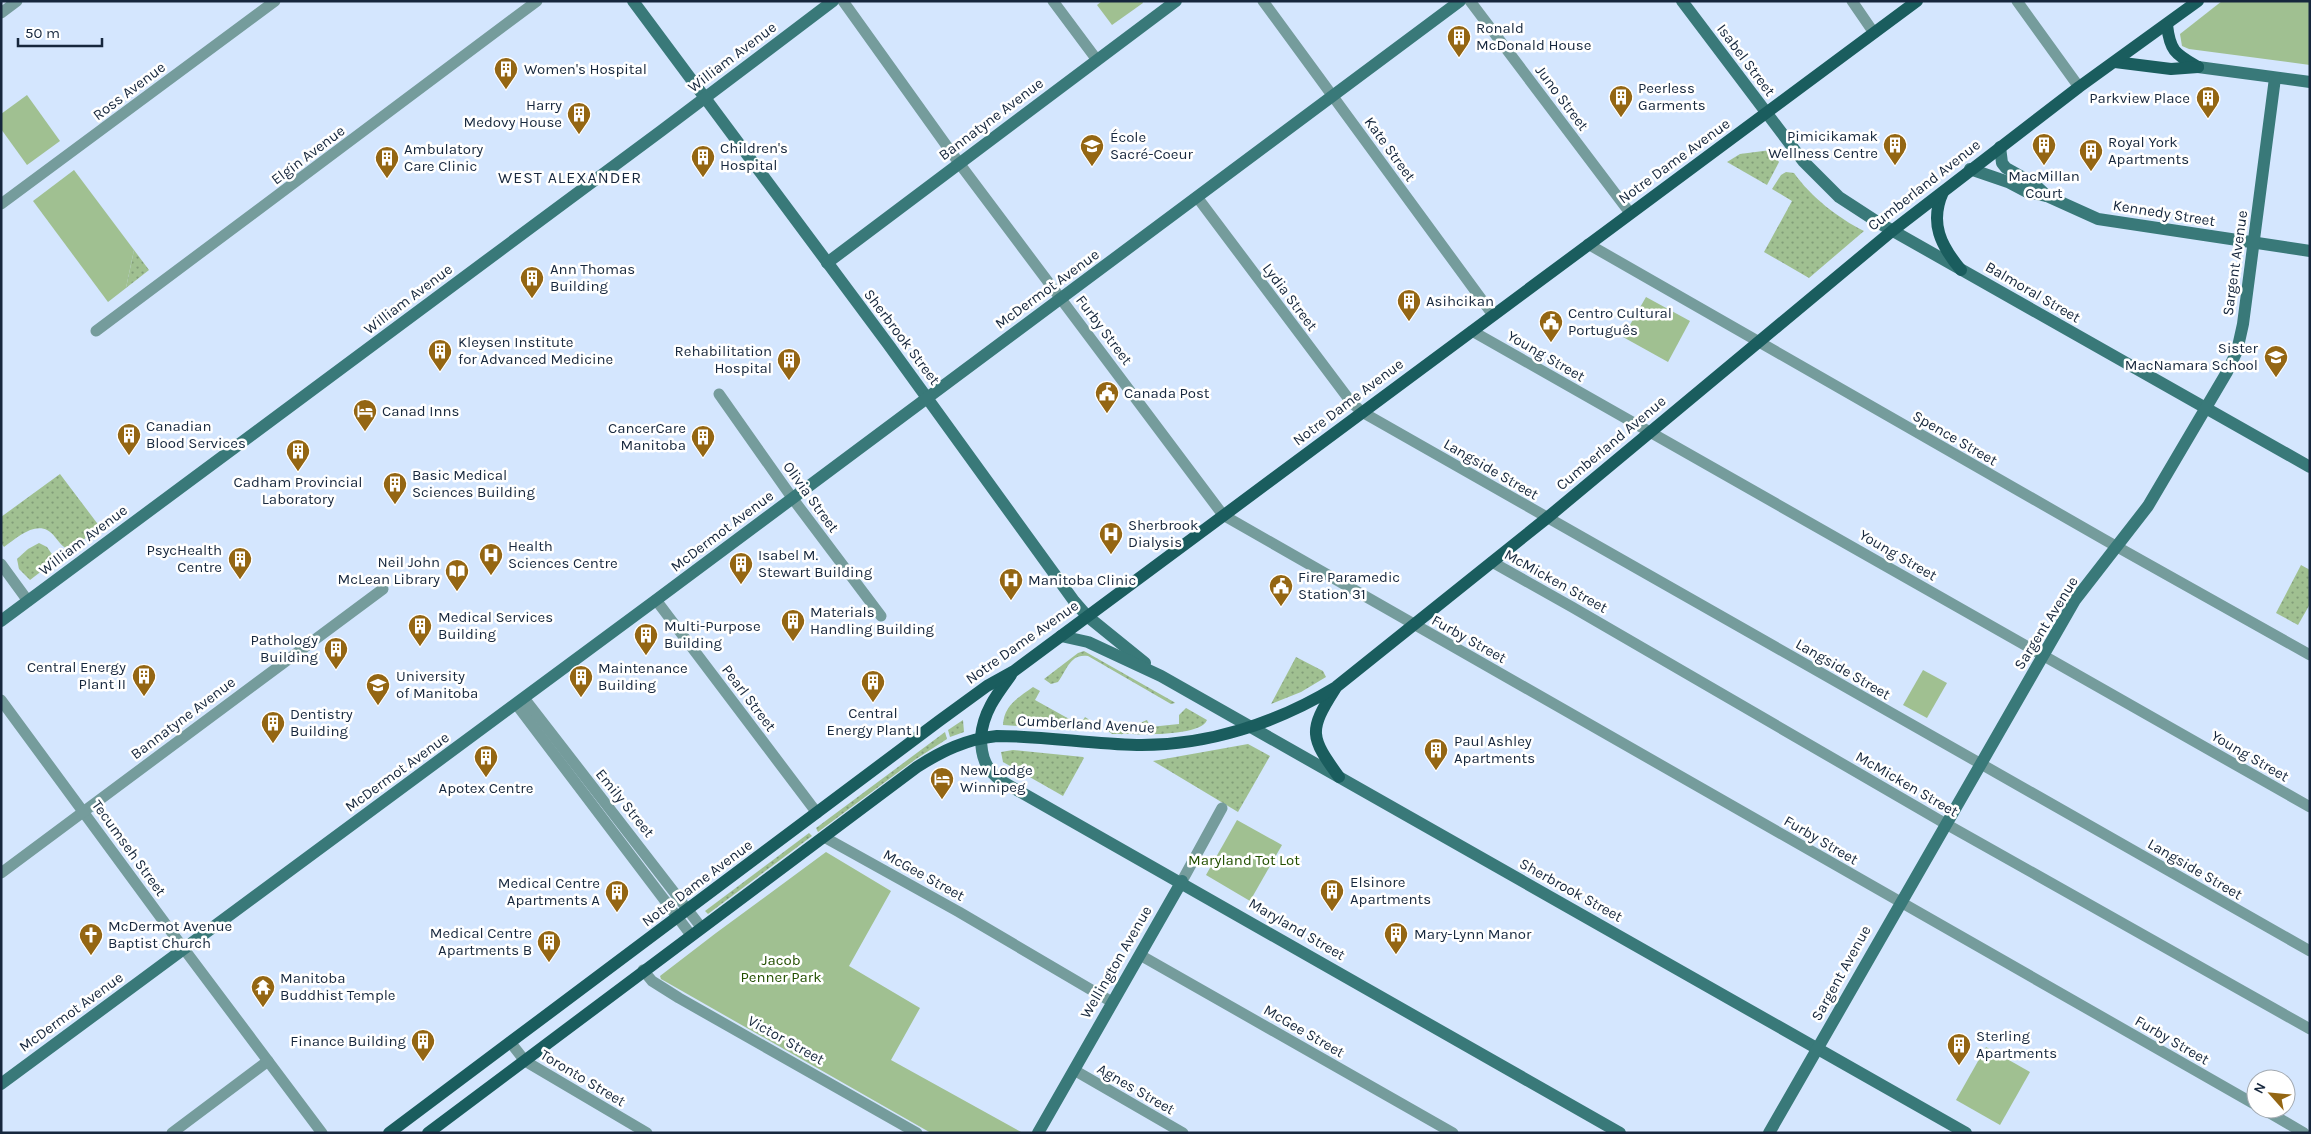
<svg xmlns="http://www.w3.org/2000/svg" width="2311" height="1134" viewBox="0 0 2311 1134" font-family="Karla,sans-serif">
  <style>
    .grass { fill: url(#grass-dots) }
    .green { fill: #a0c091 }
    .lines { fill: none; stroke-linecap: round; stroke-linejoin: round }
    .street { stroke: #759c9c; stroke-width: 11 }
    .secondary { stroke: #397979; stroke-width: 12 }
    .primary { stroke: #1a5d5e; stroke-width: 12 }
    .labels { text-anchor: middle; stroke-width: 5; stroke-linejoin: round; paint-order: stroke }
    .poi-label { font-size: 15px; fill: #16273d; stroke: #fff; text-anchor: start }
    .street-label { font-size: 15px; fill: #16273d; stroke: #fff }
    .park-label { font-size: 15px; fill: #224f01; stroke: #fff }
    .neighbourhood-label { font-size: 16px; letter-spacing: 1px; fill: #16273d; stroke: #fff }
  </style>
  <defs>
    <pattern id="grass-dots" width="8" height="8" patternUnits="userSpaceOnUse" patternTransform="scale(1.25)"><rect width="8" height="8" fill="#a0c091"/><path d="M2 2h.1M6 6h.1" fill="none" stroke="#819c78" stroke-width="1.8" stroke-linecap="round"/></pattern>
  </defs>
  <rect width="100%" height="100%" fill="#d4e6fe"/>
  <g class="grass">
    <path d="M 1771,150 L 1779,162 L 1767,185 L 1727,162 L 1740,154 Z"/>
    <path d="M 1786,172 L 1794,173 C 1811,197 1838,218 1864,231 L 1809,278 L 1764,252 L 1792,201 L 1772,189 L 1781,175 Z"/>
    <path d="M 134,250 L 149,270 L 126,288 Z"/>
    <path d="M 60,474 L 100,527 L 70,550 C 63,548 60,543 55,537 C 40,517 19,536 4,547 L 1,543 L 1,517 Z"/>
    <path d="M 39,543 L 47,547 L 56,560 L 30,580 L 19,569 L 17,559 L 28,549 Z"/>
    <path d="M 2301,565 L 2310,570 L 2310,604 L 2298,625 L 2276,613 Z"/>
    <path d="M 1084,651 L 1174,702 L 1175,703 L 1171,704 L 1088,656 C 1070,653 1067,670 1058,682 L 1051,684 L 1044,679 L 1078,653 Z"/>
    <path d="M 1296,657 L 1323,671 L 1326,677 L 1301,692 L 1271,704 Z"/>
    <path d="M 1033,687 L 1040,691 L 1035,700 L 1080,725 L 1085,717 L 1094,723 L 1094,729 L 1085,731 L 1003,725 C 1004,705 1018,698 1033,687 Z"/>
    <path d="M 1186,708 L 1207,720 C 1200,738 1130,734 1112,734 L 1108,731 L 1109,726 L 1133,726 L 1147,720 L 1150,727 L 1179,724 L 1179,715 Z"/>
    <path d="M 963,720 L 964,732 L 950,737 L 948,730 Z"/>
    <path d="M 945,732 L 947,739 L 916,759 L 818,832 L 816,828 Z"/>
    <path d="M 1248,744 L 1270,756 L 1238,812 L 1153,761 Z"/>
    <path d="M 1013,750 L 1083,757 L 1084,758 L 1063,796 L 1003,762 L 1001,752 Z"/>
    <path d="M 809,833 L 812,836 L 708,914 L 705,911 Z"/>
  </g>
  <g class="green">
    <path d="M 1102,1 L 1142,1 L 1143,3 L 1112,25 L 1097,5 Z"/>
    <path d="M 2222,1 L 2310,1 L 2310,65 L 2189,49 L 2182,46 L 2180,34 Z"/>
    <path d="M 27,95 L 60,141 L 27,165 L 1,129 L 1,114 Z"/>
    <path d="M 74,170 L 134,250 L 126,288 L 108,302 L 33,201 Z"/>
    <path d="M 1646,297 L 1690,321 L 1668,362 L 1623,337 Z"/>
    <path d="M 1923,670 L 1947,683 L 1927,718 L 1903,705 Z"/>
    <path d="M 1237,820 L 1282,845 L 1250,901 L 1206,875 Z"/>
    <path d="M 826,852 L 891,891 L 849,966 L 920,1008 L 891,1060 L 1023,1133 L 931,1133 L 661,979 L 660,976 L 716,933 Z"/>
    <path d="M 1986,1047 L 2030,1072 L 2000,1125 L 1956,1100 Z"/>
  </g>
  <g class="lines">
    <g class="street">
      <path d="M 843,1 L 959,163 L 1223,515 L 2256,1105"/>
      <path d="M 1053,1 L 1097,60"/>
      <path d="M 1263,1 L 1493,315"/>
      <path d="M 1470,1 L 1630,213"/>
      <path d="M 1852,1 L 1874,33"/>
      <path d="M 2017,1 L 2079,87"/>
      <path d="M 1,13 L 17,1"/>
      <path d="M 1197,197 L 1351,402 L 1362,412 L 2310,951"/>
      <path d="M 1,204 L 275,1"/>
      <path d="M 1588,244 L 2105,540 L 2310,655"/>
      <path d="M 96,331 L 537,1"/>
      <path d="M 1472,331 L 2310,807"/>
      <path d="M 719,394 L 793,499 L 881,616"/>
      <path d="M 1492,562 L 1572,607 L 1946,824 L 2310,1029"/>
      <path d="M 1,564 L 28,601"/>
      <path d="M 656,600 L 817,813"/>
      <path d="M 524,698 L 701,927"/>
      <path d="M 1,700 L 184,949 L 322,1133"/>
      <path d="M 516,704 L 691,935"/>
      <path d="M 824,837 L 959,912 L 1112,1002"/>
      <path d="M 1,873 L 383,589"/>
      <path d="M 1182,881 L 1222,808"/>
      <path d="M 1140,955 L 1453,1133"/>
      <path d="M 643,970 L 652,981 L 679,998 L 917,1133"/>
      <path d="M 510,1042 L 525,1061 L 647,1133"/>
      <path d="M 1074,1070 L 1183,1133"/>
      <path d="M 2263,1109 L 2304,1133"/>
      <path d="M 172,1133 L 268,1061"/>
    </g>
    <g class="secondary">
      <path d="M 633,1 L 888,344 L 1074,601 L 1087,616 L 1145,663"/>
      <path d="M 1682,1 L 1803,161 L 1839,197 L 1879,223 L 2310,467"/>
      <path d="M 2198,67 L 2310,82"/>
      <path d="M 2000,147 L 2002,163 L 2006,168 L 2033,183 L 2047,196"/>
      <path d="M 1970,169 L 2008,182 L 2027,192 L 2047,196 L 2098,219 L 2310,251"/>
      <path d="M 827,263 L 1176,1"/>
      <path d="M 1,621 L 661,131 L 833,1"/>
      <path d="M 1061,636 L 1088,642 L 1161,676 L 1966,1133"/>
      <path d="M 981,737 C 981,758 986,770 1003,782 L 1620,1133"/>
      <path d="M 1,1084 L 656,600 L 1460,1"/>
      <path d="M 1038,1133 L 1182,881"/>
      <path d="M 1769,1133 L 2075,600 L 2148,506 L 2227,372 L 2237,351 L 2243,324 L 2275,78"/>
    </g>
    <g class="primary">
      <path d="M 2167,25 C 2170,52 2176,54 2198,67"/>
      <path d="M 2115,62 L 2171,69 L 2198,67"/>
      <path d="M 1943,192 C 1929,223 1941,246 1961,270"/>
      <path d="M 1335,689 C 1308,731 1310,737 1339,777"/>
      <path d="M 981,737 C 983,712 997,694 1011,675"/>
      <path d="M 389,1133 L 939,721 L 987,686 L 1014,671 L 1917,1"/>
      <path d="M 428,1133 L 917,767 C 942,751 966,739 997,736 C 1044,736 1090,744 1137,745 C 1207,746 1277,723 1336,687 L 1547,518 L 1892,231 L 2079,87 L 2198,1"/>
    </g>
  </g>
  <defs>
    <g id="building-pin" transform="scale(1.25)"><path d="M0 17L-7.5 6A9.5 9.5 0 1 1 7.5 6Z" fill="#946613" stroke="#fff"/><path d="M-4-6H4V6H1V3H-1V6H-4ZM-2.5-4.3h1.7v1.8h-1.7ZM.8-4.3h1.7v1.8H.8ZM-2.5-1h1.7V.8h-1.7ZM.8-1h1.7V.8H.8Z" fill="#fff"/></g>
    <g id="school-pin" transform="scale(1.25)"><path d="M0 17L-7.5 6A9.5 9.5 0 1 1 7.5 6Z" fill="#946613" stroke="#fff"/><path d="M0-5L7-2L0 1L-7-2ZM-4 1L0 2.5L4 1V4Q0 6-4 4Z" fill="#fff"/></g>
    <g id="civic-pin" transform="scale(1.25)"><path d="M0 17L-7.5 6A9.5 9.5 0 1 1 7.5 6Z" fill="#946613" stroke="#fff"/><path d="M-.6-6.5H3V-4.5H.6V-3L4-1V1h2V6H-6V1h2V-1L-.6-3ZM-1.2 2.5V6h2.4V2.5Z" fill="#fff"/></g>
    <g id="hotel-pin" transform="scale(1.25)"><path d="M0 17L-7.5 6A9.5 9.5 0 1 1 7.5 6Z" fill="#946613" stroke="#fff"/><path d="M-6-4.5h1.5V1H6V5H4.5V3h-9V5H-6ZM-4 0a1.8 1.8 0 1 1 3.6 0ZM.5 0V-2.5h3Q6-2.5 6 0Z" fill="#fff"/></g>
    <g id="hospital-pin" transform="scale(1.25)"><path d="M0 17L-7.5 6A9.5 9.5 0 1 1 7.5 6Z" fill="#946613" stroke="#fff"/><path d="M-5-5h3v3.5h4V-5h3V5h-3V1.5h-4V5h-3Z" fill="#fff"/></g>
    <g id="library-pin" transform="scale(1.25)"><path d="M0 17L-7.5 6A9.5 9.5 0 1 1 7.5 6Z" fill="#946613" stroke="#fff"/><path d="M-6-4Q-3-5.5-.7-3.5V5Q-3 3-6 4ZM6-4Q3-5.5 .7-3.5V5Q3 3 6 4Z" fill="#fff"/></g>
    <g id="university-pin" transform="scale(1.25)"><path d="M0 17L-7.5 6A9.5 9.5 0 1 1 7.5 6Z" fill="#946613" stroke="#fff"/><path d="M0-5L7-2L0 1L-7-2ZM-4 1L0 2.5L4 1V4Q0 6-4 4Z" fill="#fff"/></g>
    <g id="church-pin" transform="scale(1.25)"><path d="M0 17L-7.5 6A9.5 9.5 0 1 1 7.5 6Z" fill="#946613" stroke="#fff"/><path d="M-1.2-6h2.4v3.5h3.3v2.4h-3.3V6h-2.4V-.1h-3.3v-2.4h3.3Z" fill="#fff"/></g>
    <g id="temple-pin" transform="scale(1.25)"><path d="M0 17L-7.5 6A9.5 9.5 0 1 1 7.5 6Z" fill="#946613" stroke="#fff"/><path d="M0-6L5-2H3V0L6.5 2.5H4V6H1.5V3h-3V6H-4V2.5H-6.5L-3 0V-2H-5Z" fill="#fff"/></g>
  </defs>
  <g fill-rule="evenodd">
    <use href="#building-pin" x="1459" y="37"/>
    <use href="#building-pin" x="506" y="69"/>
    <use href="#building-pin" x="1621" y="97"/>
    <use href="#building-pin" x="2208" y="98"/>
    <use href="#building-pin" x="579" y="114"/>
    <use href="#building-pin" x="1895" y="145"/>
    <use href="#building-pin" x="2044" y="145"/>
    <use href="#school-pin" x="1092" y="146"/>
    <use href="#building-pin" x="2091" y="151"/>
    <use href="#building-pin" x="703" y="157"/>
    <use href="#building-pin" x="387" y="158"/>
    <use href="#building-pin" x="532" y="278"/>
    <use href="#building-pin" x="1409" y="301"/>
    <use href="#civic-pin" x="1551" y="322"/>
    <use href="#building-pin" x="440" y="351"/>
    <use href="#school-pin" x="2276" y="357"/>
    <use href="#building-pin" x="789" y="360"/>
    <use href="#civic-pin" x="1107" y="393"/>
    <use href="#hotel-pin" x="365" y="411"/>
    <use href="#building-pin" x="129" y="435"/>
    <use href="#building-pin" x="703" y="437"/>
    <use href="#building-pin" x="298" y="451"/>
    <use href="#building-pin" x="395" y="484"/>
    <use href="#hospital-pin" x="1111" y="534"/>
    <use href="#hospital-pin" x="491" y="555"/>
    <use href="#building-pin" x="240" y="559"/>
    <use href="#building-pin" x="741" y="564"/>
    <use href="#library-pin" x="457" y="571"/>
    <use href="#hospital-pin" x="1011" y="580"/>
    <use href="#civic-pin" x="1281" y="586"/>
    <use href="#building-pin" x="793" y="621"/>
    <use href="#building-pin" x="420" y="626"/>
    <use href="#building-pin" x="646" y="635"/>
    <use href="#building-pin" x="336" y="649"/>
    <use href="#building-pin" x="144" y="676"/>
    <use href="#building-pin" x="581" y="677"/>
    <use href="#building-pin" x="873" y="682"/>
    <use href="#university-pin" x="378" y="685"/>
    <use href="#building-pin" x="273" y="723"/>
    <use href="#building-pin" x="1436" y="750"/>
    <use href="#building-pin" x="486" y="757"/>
    <use href="#hotel-pin" x="942" y="779"/>
    <use href="#building-pin" x="1332" y="891"/>
    <use href="#building-pin" x="617" y="892"/>
    <use href="#building-pin" x="1396" y="934"/>
    <use href="#church-pin" x="91" y="935"/>
    <use href="#building-pin" x="549" y="942"/>
    <use href="#temple-pin" x="263" y="987"/>
    <use href="#building-pin" x="423" y="1041"/>
    <use href="#building-pin" x="1959" y="1045"/>
  </g>
  <g class="labels">
    <g class="poi-label">
      <text x="1476" y="33">Ronald<tspan x="1476" dy="17">McDonald House</tspan></text>
      <text x="524" y="74">Women's Hospital</text>
      <text x="1638" y="93">Peerless<tspan x="1638" dy="17">Garments</tspan></text>
      <text x="2190" y="103" text-anchor="end">Parkview Place</text>
      <text x="562" y="110" text-anchor="end">Harry<tspan x="562" dy="17">Medovy House</tspan></text>
      <text x="1878" y="141" text-anchor="end">Pimicikamak<tspan x="1878" dy="17">Wellness Centre</tspan></text>
      <text x="1110" y="142">École<tspan x="1110" dy="17">Sacré-Coeur</tspan></text>
      <text x="2108" y="147">Royal York<tspan x="2108" dy="17">Apartments</tspan></text>
      <text x="720" y="153">Children's<tspan x="720" dy="17">Hospital</tspan></text>
      <text x="404" y="154">Ambulatory<tspan x="404" dy="17">Care Clinic</tspan></text>
      <text x="2044" y="181" text-anchor="middle">MacMillan<tspan x="2044" dy="17">Court</tspan></text>
      <text x="550" y="274">Ann Thomas<tspan x="550" dy="17">Building</tspan></text>
      <text x="1426" y="306">Asihcikan</text>
      <text x="1568" y="318">Centro Cultural<tspan x="1568" dy="17">Português</tspan></text>
      <text x="458" y="347">Kleysen Institute<tspan x="458" dy="17">for Advanced Medicine</tspan></text>
      <text x="2258" y="353" text-anchor="end">Sister<tspan x="2258" dy="17">MacNamara School</tspan></text>
      <text x="772" y="356" text-anchor="end">Rehabilitation<tspan x="772" dy="17">Hospital</tspan></text>
      <text x="1124" y="398">Canada Post</text>
      <text x="382" y="416">Canad Inns</text>
      <text x="146" y="431">Canadian<tspan x="146" dy="17">Blood Services</tspan></text>
      <text x="686" y="433" text-anchor="end">CancerCare<tspan x="686" dy="17">Manitoba</tspan></text>
      <text x="412" y="480">Basic Medical<tspan x="412" dy="17">Sciences Building</tspan></text>
      <text x="298" y="487" text-anchor="middle">Cadham Provincial<tspan x="298" dy="17">Laboratory</tspan></text>
      <text x="1128" y="530">Sherbrook<tspan x="1128" dy="17">Dialysis</tspan></text>
      <text x="508" y="551">Health<tspan x="508" dy="17">Sciences Centre</tspan></text>
      <text x="222" y="555" text-anchor="end">PsycHealth<tspan x="222" dy="17">Centre</tspan></text>
      <text x="758" y="560">Isabel M.<tspan x="758" dy="17">Stewart Building</tspan></text>
      <text x="440" y="567" text-anchor="end">Neil John<tspan x="440" dy="17">McLean Library</tspan></text>
      <text x="1298" y="582">Fire Paramedic<tspan x="1298" dy="17">Station 31</tspan></text>
      <text x="1028" y="585">Manitoba Clinic</text>
      <text x="810" y="617">Materials<tspan x="810" dy="17">Handling Building</tspan></text>
      <text x="438" y="622">Medical Services<tspan x="438" dy="17">Building</tspan></text>
      <text x="664" y="631">Multi-Purpose<tspan x="664" dy="17">Building</tspan></text>
      <text x="318" y="645" text-anchor="end">Pathology<tspan x="318" dy="17">Building</tspan></text>
      <text x="126" y="672" text-anchor="end">Central Energy<tspan x="126" dy="17">Plant II</tspan></text>
      <text x="598" y="673">Maintenance<tspan x="598" dy="17">Building</tspan></text>
      <text x="396" y="681">University<tspan x="396" dy="17">of Manitoba</tspan></text>
      <text x="873" y="718" text-anchor="middle">Central<tspan x="873" dy="17">Energy Plant I</tspan></text>
      <text x="290" y="719">Dentistry<tspan x="290" dy="17">Building</tspan></text>
      <text x="1454" y="746">Paul Ashley<tspan x="1454" dy="17">Apartments</tspan></text>
      <text x="960" y="775">New Lodge<tspan x="960" dy="17">Winnipeg</tspan></text>
      <text x="486" y="793" text-anchor="middle">Apotex Centre</text>
      <text x="1350" y="887">Elsinore<tspan x="1350" dy="17">Apartments</tspan></text>
      <text x="600" y="888" text-anchor="end">Medical Centre<tspan x="600" dy="17">Apartments A</tspan></text>
      <text x="108" y="931">McDermot Avenue<tspan x="108" dy="17">Baptist Church</tspan></text>
      <text x="532" y="938" text-anchor="end">Medical Centre<tspan x="532" dy="17">Apartments B</tspan></text>
      <text x="1414" y="939">Mary-Lynn Manor</text>
      <text x="280" y="983">Manitoba<tspan x="280" dy="17">Buddhist Temple</tspan></text>
      <text x="1976" y="1041">Sterling<tspan x="1976" dy="17">Apartments</tspan></text>
      <text x="406" y="1046" text-anchor="end">Finance Building</text>
    </g>
    <g class="street-label">
      <text transform="translate(732 57) rotate(-37)" y="5">William Avenue</text>
      <text transform="translate(1746 60) rotate(53)" y="5">Isabel Street</text>
      <text transform="translate(129 91) rotate(-37)" y="5">Ross Avenue</text>
      <text transform="translate(1562 98) rotate(53)" y="5">Juno Street</text>
      <text transform="translate(991 119) rotate(-37)" y="5">Bannatyne Avenue</text>
      <text transform="translate(1390 149) rotate(54)" y="5">Kate Street</text>
      <text transform="translate(308 155) rotate(-37)" y="5">Elgin Avenue</text>
      <text transform="translate(1674 161) rotate(-36)" y="5">Notre Dame Avenue</text>
      <text transform="translate(1924 185) rotate(-38)" y="5">Cumberland Avenue</text>
      <text transform="translate(2164 213) rotate(9)" y="5">Kennedy Street</text>
      <text transform="translate(2235 263) rotate(-82)" y="5">Sargent Avenue</text>
      <text transform="translate(1047 289) rotate(-36)" y="5">McDermot Avenue</text>
      <text transform="translate(2033 292) rotate(30)" y="5">Balmoral Street</text>
      <text transform="translate(1290 297) rotate(53)" y="5">Lydia Street</text>
      <text transform="translate(408 299) rotate(-37)" y="5">William Avenue</text>
      <text transform="translate(1104 330) rotate(53)" y="5">Furby Street</text>
      <text transform="translate(902 337) rotate(53)" y="5">Sherbrook Street</text>
      <text transform="translate(1546 356) rotate(30)" y="5">Young Street</text>
      <text transform="translate(1348 402) rotate(-37)" y="5">Notre Dame Avenue</text>
      <text transform="translate(1955 438) rotate(30)" y="5">Spence Street</text>
      <text transform="translate(1611 443) rotate(-40)" y="5">Cumberland Avenue</text>
      <text transform="translate(1491 469) rotate(30)" y="5">Langside Street</text>
      <text transform="translate(811 497) rotate(54)" y="5">Olivia Street</text>
      <text transform="translate(722 531) rotate(-37)" y="5">McDermot Avenue</text>
      <text transform="translate(83 540) rotate(-37)" y="5">William Avenue</text>
      <text transform="translate(1898 555) rotate(30)" y="5">Young Street</text>
      <text transform="translate(1556 581) rotate(29)" y="5">McMicken Street</text>
      <text transform="translate(2046 623) rotate(-58)" y="5">Sargent Avenue</text>
      <text transform="translate(1469 639) rotate(29)" y="5">Furby Street</text>
      <text transform="translate(1022 642) rotate(-35)" y="5">Notre Dame Avenue</text>
      <text transform="translate(1843 669) rotate(30)" y="5">Langside Street</text>
      <text transform="translate(749 698) rotate(53)" y="5">Pearl Street</text>
      <text transform="translate(183 718) rotate(-37)" y="5">Bannatyne Avenue</text>
      <text transform="translate(1086 724) rotate(3)" y="5">Cumberland Avenue</text>
      <text transform="translate(2250 756) rotate(30)" y="5">Young Street</text>
      <text transform="translate(397 772) rotate(-36)" y="5">McDermot Avenue</text>
      <text transform="translate(1907 784) rotate(30)" y="5">McMicken Street</text>
      <text transform="translate(625 803) rotate(51)" y="5">Emily Street</text>
      <text transform="translate(1821 840) rotate(30)" y="5">Furby Street</text>
      <text transform="translate(129 848) rotate(54)" y="5">Tecumseh Street</text>
      <text transform="translate(2195 869) rotate(30)" y="5">Langside Street</text>
      <text transform="translate(924 875) rotate(29)" y="5">McGee Street</text>
      <text transform="translate(697 883) rotate(-37)" y="5">Notre Dame Avenue</text>
      <text transform="translate(1571 890) rotate(29)" y="5">Sherbrook Street</text>
      <text transform="translate(1297 929) rotate(30)" y="5">Maryland Street</text>
      <text transform="translate(1116 962) rotate(-60)" y="5">Wellington Avenue</text>
      <text transform="translate(1841 973) rotate(-61)" y="5">Sargent Avenue</text>
      <text transform="translate(71 1012) rotate(-36)" y="5">McDermot Avenue</text>
      <text transform="translate(1304 1031) rotate(30)" y="5">McGee Street</text>
      <text transform="translate(786 1040) rotate(29)" y="5">Victor Street</text>
      <text transform="translate(2172 1040) rotate(30)" y="5">Furby Street</text>
      <text transform="translate(583 1078) rotate(31)" y="5">Toronto Street</text>
      <text transform="translate(1136 1089) rotate(30)" y="5">Agnes Street</text>
    </g>
    <g class="park-label">
      <text x="1244" y="865">Maryland Tot Lot</text>
      <text x="781" y="965">Jacob<tspan x="781" dy="17">Penner Park</tspan></text>
    </g>
    <g class="neighbourhood-label">
      <text x="570" y="183">WEST ALEXANDER</text>
    </g>
  </g>
  <rect width="2311" height="1134" fill="none" stroke="#16273d" stroke-width="5"/>
  <g transform="translate(2271 1094) rotate(297)"><circle r="24" fill="#ffffff" stroke="#a2a9b1"/>
  <path d="M0-4L9 19L0 12L-9 19Z" fill="#946613"/>
  <text y="-8" font-size="14" font-weight="bold" text-anchor="middle" fill="#16273d">N</text>
  </g>
  <path d="M18 38v8h84v-8" fill="none" stroke="#16273d" stroke-width="2.5"/>
  <text x="25" y="38" font-size="15" fill="#16273d" stroke="#ffffff" stroke-width="4" paint-order="stroke">50 m</text>
</svg>
